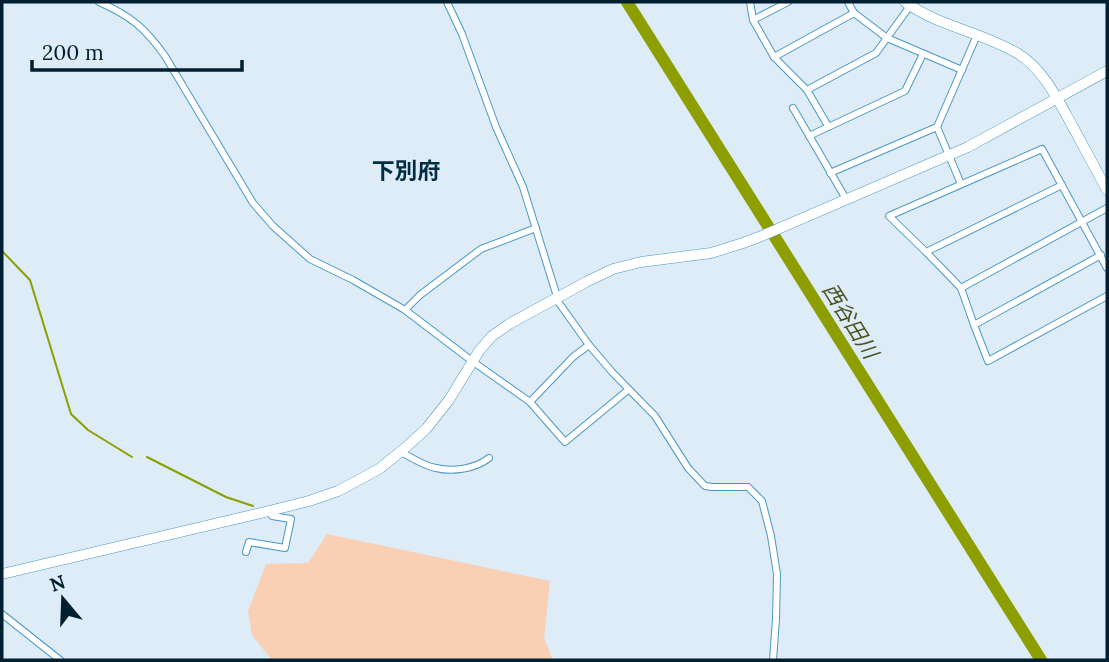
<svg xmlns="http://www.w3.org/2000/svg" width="1109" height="662" viewBox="0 0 1109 662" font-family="Lora,'Noto Sans JP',serif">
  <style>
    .green { fill: #f9d0b4 }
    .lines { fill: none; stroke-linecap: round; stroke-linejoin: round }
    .stream { stroke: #8d9e00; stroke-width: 2 }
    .river { stroke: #8d9e00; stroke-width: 12 }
    .street-casing { stroke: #4998c6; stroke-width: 8 }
    .secondary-casing { stroke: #4998c6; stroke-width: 11 }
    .street { stroke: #fff; stroke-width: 6 }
    .secondary { stroke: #fff; stroke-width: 10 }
    .labels { text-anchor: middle; stroke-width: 5; stroke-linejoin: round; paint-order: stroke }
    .water-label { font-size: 21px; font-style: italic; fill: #49511e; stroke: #ddecf6 }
    .quarter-label { font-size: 23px; font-weight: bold; fill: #002d44; stroke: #ddecf6 }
  </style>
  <rect width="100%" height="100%" fill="#ddecf6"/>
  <path class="green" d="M 327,534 L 550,581 L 544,638 L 553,660 L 272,660 L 252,635 L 248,611 L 266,564 L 308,563 Z"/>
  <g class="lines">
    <g class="stream">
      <path d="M 2,251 L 30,280 L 71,414 L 88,430 L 132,457"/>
      <path d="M 147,457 L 226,497 L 253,506"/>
    </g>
    <path class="river" d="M 627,2 L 1041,660"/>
    <g class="street-casing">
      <g id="street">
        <path d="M 99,2 C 131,16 145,28 165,56 L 253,203 L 273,226 L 310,259 L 353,280 L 405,310 L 472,361 L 530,402 L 565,442 L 628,390"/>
        <path d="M 447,2 L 462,34 L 496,127 L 523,187 L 559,303 L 589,345 L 612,372 L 655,416 L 688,468 L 705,486 L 712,487 L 748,487 L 762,501 L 771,536 L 777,574 L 776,619 L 773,660"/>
        <path d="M 750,2 L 753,20 L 774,57 L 807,90 L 828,126"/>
        <path d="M 848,2 L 854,13 L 887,38 L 962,70"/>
        <path d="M 753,20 L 788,2"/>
        <path d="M 774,57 L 854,13"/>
        <path d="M 807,90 L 876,53 L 910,6"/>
        <path d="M 793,108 L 846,199"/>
        <path d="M 937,127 L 961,184"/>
        <path d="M 809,136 L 905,91 L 923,54"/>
        <path d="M 830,173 L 937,127 L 977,35"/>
        <path d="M 926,252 L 889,216 L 1042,149 L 1107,268"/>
        <path d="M 1101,255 L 974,325 L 988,361 L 1107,296"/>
        <path d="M 961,288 L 926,252 L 1062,185"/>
        <path d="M 405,310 L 420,295 L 481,249 L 536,228"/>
        <path d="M 974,325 L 961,288 L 1107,208"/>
        <path d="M 530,402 L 573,357 L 589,345"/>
        <path d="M 401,452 C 412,458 424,466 436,468 C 453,472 475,469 489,458"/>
        <path d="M 246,552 L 249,542 L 285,548 L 291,519 L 272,516 L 269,511"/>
        <path d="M 2,614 L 60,660"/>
      </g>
    </g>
    <g class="secondary-casing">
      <g id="secondary">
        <path d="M 905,2 C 938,26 981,32 1017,53 C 1044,69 1059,102 1074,129 C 1085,149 1096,170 1107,190"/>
        <path d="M 2,574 L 269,511 L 309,501 L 338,491 L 379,469 L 405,448 L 426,429 L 449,400 L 479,351 L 492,336 L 509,324 L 586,282 L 613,269 L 641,262 L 711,253 L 743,243 L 759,237 L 968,147 L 1107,71"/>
      </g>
    </g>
    <use href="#street" class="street"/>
    <use href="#secondary" class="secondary"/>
  </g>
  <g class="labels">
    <g class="water-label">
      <text transform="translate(850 321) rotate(58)" y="7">西谷田川</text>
    </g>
    <g class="quarter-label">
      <text x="406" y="179">下別府</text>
    </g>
  </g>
  <rect width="1109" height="662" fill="none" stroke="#001f31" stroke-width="7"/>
  <g transform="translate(63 599) rotate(341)" stroke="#ddecf6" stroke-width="5" paint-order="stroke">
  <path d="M0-5L12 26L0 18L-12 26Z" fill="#001f31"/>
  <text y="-10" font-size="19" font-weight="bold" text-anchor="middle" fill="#001f31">N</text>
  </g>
  <path d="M32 60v10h210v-10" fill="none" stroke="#001f31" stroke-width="3.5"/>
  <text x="42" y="60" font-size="21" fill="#001f31" stroke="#ddecf6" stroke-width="5" paint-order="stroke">200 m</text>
</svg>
